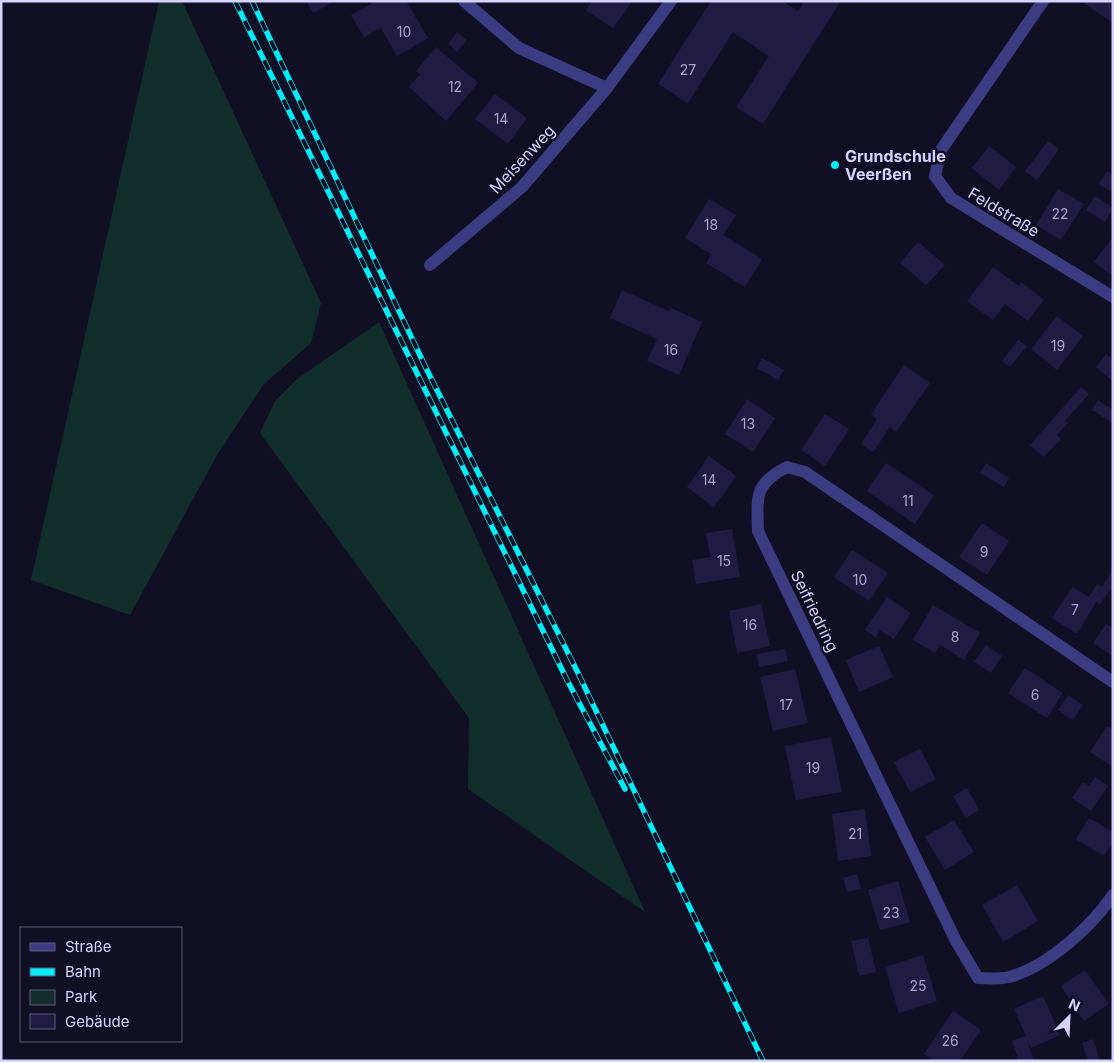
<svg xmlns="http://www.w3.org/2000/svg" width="1114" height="1062" viewBox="0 0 1114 1062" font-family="Inter,sans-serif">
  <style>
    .green { fill: #122e2b }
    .building { fill: #211b44 }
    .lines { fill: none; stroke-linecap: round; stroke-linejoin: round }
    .minor { stroke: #3b3c82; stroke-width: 12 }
    .rail-casing { stroke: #06ecf7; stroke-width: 5.5 }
    .rail { stroke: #110f24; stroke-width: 4; stroke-dasharray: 11; stroke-linecap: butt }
    .poi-dot { fill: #06ecf7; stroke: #110f24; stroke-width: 2 }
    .labels { text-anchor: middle; stroke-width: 5; stroke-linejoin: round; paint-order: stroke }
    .number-label { font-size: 14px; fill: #a8a5d0 }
    .poi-label { font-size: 16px; font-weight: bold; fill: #d5d3fe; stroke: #110f24; text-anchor: start }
    .street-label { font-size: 16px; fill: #d5d3fe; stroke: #110f24 }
  </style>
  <rect width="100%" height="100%" fill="#110f24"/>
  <g class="green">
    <path d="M 159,1 L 182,1 L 321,303 L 311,343 L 263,385 L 217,455 L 130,615 L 31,580 Z"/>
    <path d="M 379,322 L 645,912 L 468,789 L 469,718 L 260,433 L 275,401 L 296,380 Z"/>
  </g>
  <g class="building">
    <path d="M 306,1 L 335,1 L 313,13 Z"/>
    <path d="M 376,1 L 406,1 L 428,38 L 397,56 L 381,28 L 364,37 L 351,15 Z"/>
    <path d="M 592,1 L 632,1 L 613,28 L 586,10 Z"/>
    <path d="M 711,1 L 782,1 L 798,11 L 804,1 L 840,2 L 763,124 L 736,107 L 769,56 L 733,32 L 688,103 L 658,84 Z"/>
    <path d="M 1081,1 L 1113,1 L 1113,23 Z"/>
    <path d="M 457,32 L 467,40 L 457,52 L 448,44 Z"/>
    <path d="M 436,47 L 478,83 L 446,121 L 409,87 L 420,74 L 416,71 Z"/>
    <path d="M 495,94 L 527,118 L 508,144 L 475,119 Z"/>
    <path d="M 1048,141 L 1059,149 L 1037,180 L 1025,171 Z"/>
    <path d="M 989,146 L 1016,167 L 999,190 L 972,168 Z"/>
    <path d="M 1107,171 L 1113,175 L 1113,187 L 1110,191 L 1099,184 Z"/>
    <path d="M 1058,189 L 1084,204 L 1061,240 L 1036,225 Z"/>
    <path d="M 1095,196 L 1113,208 L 1105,222 L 1086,210 Z"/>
    <path d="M 709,199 L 736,215 L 723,235 L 762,259 L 745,287 L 706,263 L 711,254 L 685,238 Z"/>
    <path d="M 1113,237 L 1113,276 L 1094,262 Z"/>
    <path d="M 918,242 L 945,265 L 926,285 L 900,263 Z"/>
    <path d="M 993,267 L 1019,286 L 1021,282 L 1044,300 L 1028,321 L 1005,304 L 993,320 L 967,301 Z"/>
    <path d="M 622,290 L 669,311 L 671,308 L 702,322 L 679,375 L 647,361 L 657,339 L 610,318 Z"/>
    <path d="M 1057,316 L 1083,336 L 1057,370 L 1031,349 Z"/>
    <path d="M 1018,340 L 1027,346 L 1010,367 L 1002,361 Z"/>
    <path d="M 1106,354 L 1113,359 L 1113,381 L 1096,367 Z"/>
    <path d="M 762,358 L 784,370 L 778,380 L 757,368 Z"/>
    <path d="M 904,365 L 930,383 L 896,432 L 890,427 L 873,452 L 861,444 L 877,419 L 871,414 Z"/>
    <path d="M 1081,387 L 1089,394 L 1065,421 L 1068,423 L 1057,435 L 1061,439 L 1044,457 L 1030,445 Z"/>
    <path d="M 747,399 L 775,418 L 753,452 L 725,434 Z"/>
    <path d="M 1098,400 L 1113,410 L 1113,423 L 1092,410 Z"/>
    <path d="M 825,414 L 849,429 L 825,466 L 801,450 Z"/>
    <path d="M 709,456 L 736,476 L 714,507 L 687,487 Z"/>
    <path d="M 886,463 L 934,495 L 915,524 L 867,491 Z"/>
    <path d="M 986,463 L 1009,478 L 1004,487 L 980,473 Z"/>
    <path d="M 982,523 L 1009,541 L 987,575 L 959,557 Z"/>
    <path d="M 732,529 L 740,577 L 696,584 L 692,560 L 710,557 L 706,533 Z"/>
    <path d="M 852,550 L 888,573 L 869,601 L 834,577 Z"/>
    <path d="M 1113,569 L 1113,586 L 1100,604 L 1096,602 L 1077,634 L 1052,618 L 1072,587 L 1089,597 L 1097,584 L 1102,587 Z"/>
    <path d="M 887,597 L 911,613 L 894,639 L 880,630 L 876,637 L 865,630 Z"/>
    <path d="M 761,604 L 770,646 L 737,653 L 729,611 Z"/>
    <path d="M 933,605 L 980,633 L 964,660 L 940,645 L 935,653 L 913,640 Z"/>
    <path d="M 1106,624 L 1113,628 L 1113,656 L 1093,643 Z"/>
    <path d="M 986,645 L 1002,656 L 991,673 L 974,662 Z"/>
    <path d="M 879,646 L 893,677 L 859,692 L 846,660 Z"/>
    <path d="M 785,649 L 788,661 L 759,667 L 757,654 Z"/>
    <path d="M 1025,668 L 1063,693 L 1047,718 L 1008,693 Z"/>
    <path d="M 795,669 L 808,723 L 773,731 L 760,677 Z"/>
    <path d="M 1068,695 L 1083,705 L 1073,720 L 1058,710 Z"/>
    <path d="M 1107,726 L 1113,730 L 1113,767 L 1090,752 Z"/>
    <path d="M 831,737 L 842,792 L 796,800 L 785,746 Z"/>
    <path d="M 920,749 L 936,779 L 910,792 L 894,762 Z"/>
    <path d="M 1095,777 L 1108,786 L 1091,811 L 1072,798 L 1083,782 L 1089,786 Z"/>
    <path d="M 967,788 L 979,810 L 966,818 L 953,796 Z"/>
    <path d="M 865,809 L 871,856 L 838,861 L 832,814 Z"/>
    <path d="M 1089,818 L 1113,832 L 1113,842 L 1104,856 L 1076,839 Z"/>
    <path d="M 954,820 L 974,852 L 945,870 L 925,837 Z"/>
    <path d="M 857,874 L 861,889 L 847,892 L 843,878 Z"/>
    <path d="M 898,881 L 910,922 L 880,930 L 868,890 Z"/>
    <path d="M 1017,885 L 1038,921 L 1003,942 L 982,905 Z"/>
    <path d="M 868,938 L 876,972 L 859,976 L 851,941 Z"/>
    <path d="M 923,955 L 937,1001 L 899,1013 L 885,967 Z"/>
    <path d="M 1085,970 L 1109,1004 L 1084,1021 L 1061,986 Z"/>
    <path d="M 1043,996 L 1060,1035 L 1031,1048 L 1027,1041 L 1034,1061 L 1019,1061 L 1012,1041 L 1026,1036 L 1014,1009 Z"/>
    <path d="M 953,1011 L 981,1030 L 960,1061 L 935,1061 L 924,1054 Z"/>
    <path d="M 1093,1039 L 1100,1061 L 1088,1061 L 1082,1043 Z"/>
  </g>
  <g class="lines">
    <g class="minor">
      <path d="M 464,1 L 519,48 L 607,88"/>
      <path d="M 1043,1 L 941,150 L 935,176 L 951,198 L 1113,297"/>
      <path d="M 430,265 L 522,187 L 607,88 L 671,1"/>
      <path d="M 1113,682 L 805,472 L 787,467 C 754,484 757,496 758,531 L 956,941 L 978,978 C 989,978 1003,980 1013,976 C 1050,964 1091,927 1113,895"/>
    </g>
    <g class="rail-casing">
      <g id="rail">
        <path d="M 235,1 L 567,680 L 625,789"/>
        <path d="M 252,1 L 426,368 L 578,673 L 763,1061"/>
      </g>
    </g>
    <use href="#rail" class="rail"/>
  </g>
  <circle class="poi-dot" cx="835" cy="165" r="5"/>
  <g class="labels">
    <g class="number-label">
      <text x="404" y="37">10</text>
      <text x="688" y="75">27</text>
      <text x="455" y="92">12</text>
      <text x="501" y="124">14</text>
      <text x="1060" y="219">22</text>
      <text x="711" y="230">18</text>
      <text x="1058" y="351">19</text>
      <text x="671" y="355">16</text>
      <text x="748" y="429">13</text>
      <text x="709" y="485">14</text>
      <text x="908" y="506">11</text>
      <text x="984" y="557">9</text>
      <text x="724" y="566">15</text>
      <text x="860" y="585">10</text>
      <text x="1075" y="615">7</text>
      <text x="750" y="630">16</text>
      <text x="955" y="642">8</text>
      <text x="1035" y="700">6</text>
      <text x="786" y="710">17</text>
      <text x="813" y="773">19</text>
      <text x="855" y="839">21</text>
      <text x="891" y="918">23</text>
      <text x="918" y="991">25</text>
      <text x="950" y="1046">26</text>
    </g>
    <g class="poi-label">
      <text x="845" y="162">Grundschule<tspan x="845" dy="18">Veerßen</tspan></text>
    </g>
    <g class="street-label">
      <text transform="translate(522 159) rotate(-47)" y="6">Meisenweg</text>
      <text transform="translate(1004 212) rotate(31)" y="6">Feldstraße</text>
      <text transform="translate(815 611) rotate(64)" y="6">Seifriedring</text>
    </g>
  </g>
  <rect width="1114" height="1062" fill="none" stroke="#d5d3fe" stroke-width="5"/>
  <rect x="20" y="927" width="162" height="115" fill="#110f24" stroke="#5f5d7b"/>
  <rect x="30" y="943" width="25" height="8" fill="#3b3c82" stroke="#5f5d7b"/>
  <text x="65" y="952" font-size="15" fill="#d5d3fe">Straße</text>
  <rect x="30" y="968" width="25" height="8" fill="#06ecf7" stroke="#5f5d7b"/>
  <text x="65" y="977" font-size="15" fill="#d5d3fe">Bahn</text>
  <rect x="30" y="990" width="25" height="15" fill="#122e2b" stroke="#5f5d7b"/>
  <text x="65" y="1002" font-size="15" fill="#d5d3fe">Park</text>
  <rect x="30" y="1014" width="25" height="15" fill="#211b44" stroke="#5f5d7b"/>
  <text x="65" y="1027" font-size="15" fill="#d5d3fe">Gebäude</text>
  <g transform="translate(1069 1017) rotate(24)" stroke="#110f24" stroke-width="4" paint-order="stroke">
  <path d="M0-4L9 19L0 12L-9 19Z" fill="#d5d3fe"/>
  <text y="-8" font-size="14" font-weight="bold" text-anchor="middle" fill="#d5d3fe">N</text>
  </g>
</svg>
